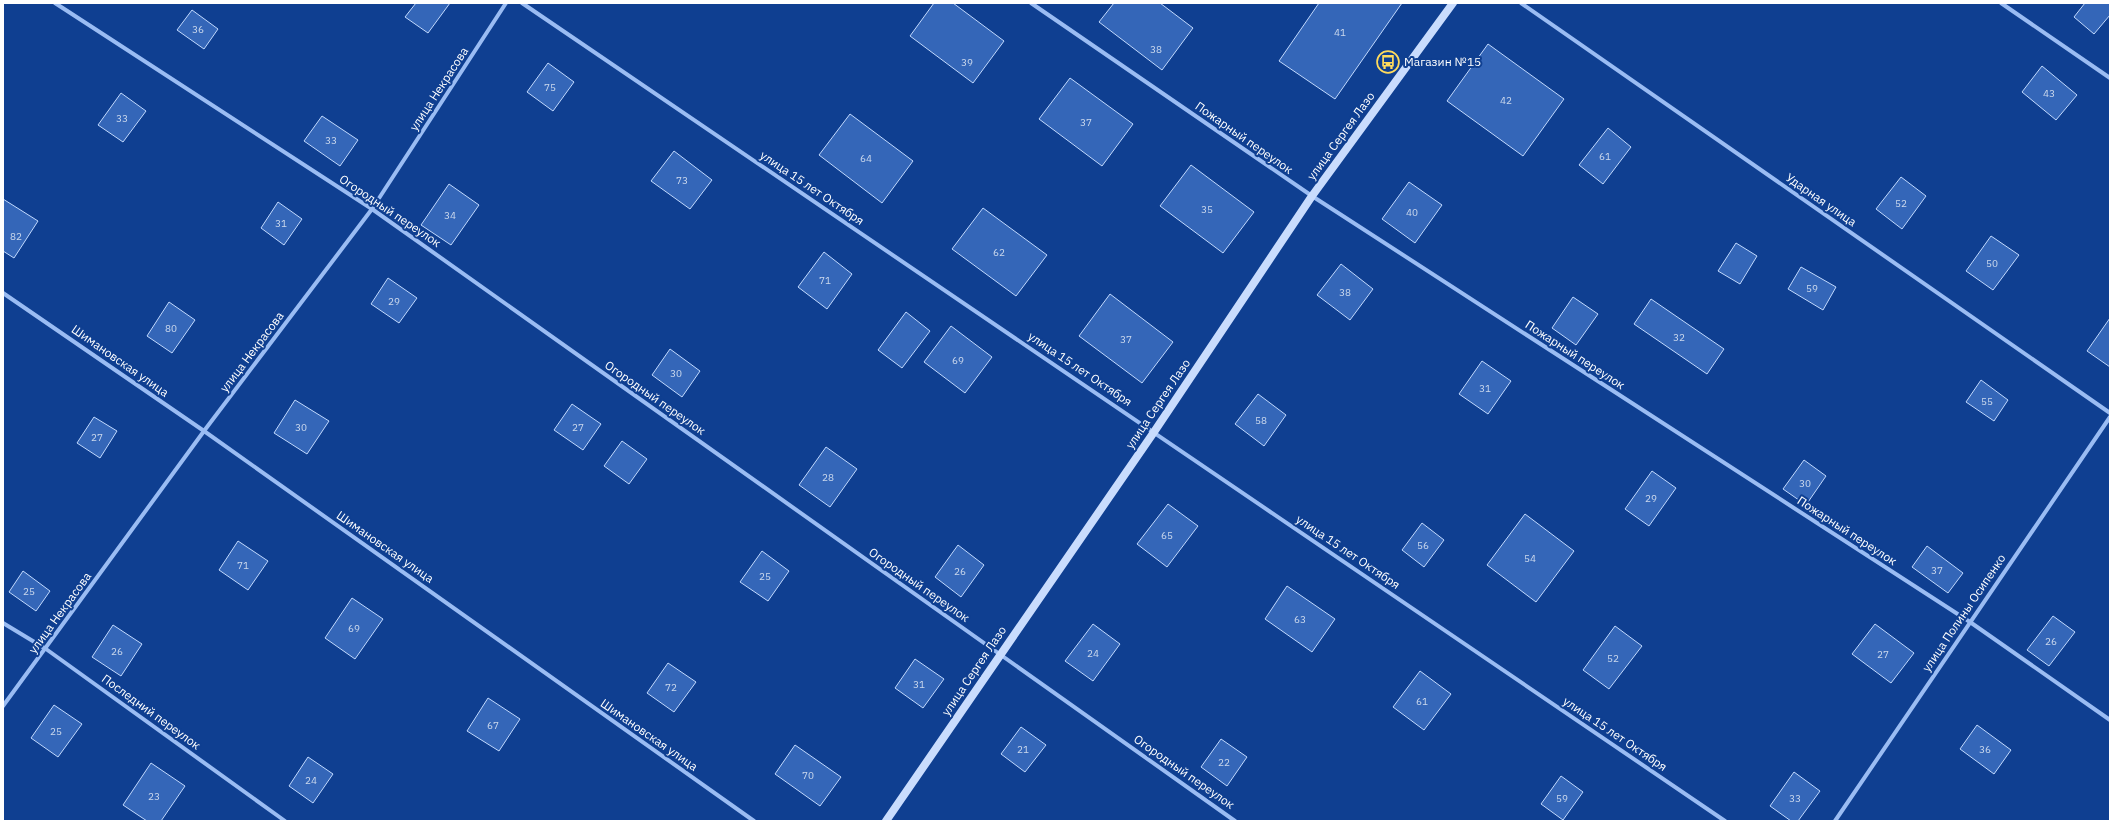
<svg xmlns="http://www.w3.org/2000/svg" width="2113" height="824" viewBox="0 0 2113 824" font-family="'IBM Plex Sans',sans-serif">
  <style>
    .building { fill: #3466b8; stroke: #c1d9fe }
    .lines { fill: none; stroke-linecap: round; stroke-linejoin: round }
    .street { stroke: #9abcf3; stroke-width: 4 }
    .secondary { stroke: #c9dcfd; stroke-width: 8 }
    .labels { text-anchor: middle; stroke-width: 4; stroke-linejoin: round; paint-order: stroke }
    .number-label { font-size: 10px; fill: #ccd9ed }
    .poi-label { font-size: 12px; fill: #fff; stroke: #0f3f91; text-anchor: start }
    .street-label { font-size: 12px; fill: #fff; stroke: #0f3f91 }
  </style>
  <rect width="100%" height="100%" fill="#0f3f91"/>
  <g class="building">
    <path d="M 416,3 L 450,3 L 428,33 L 405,17 Z"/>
    <path d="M 934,3 L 953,3 L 1004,41 L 973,83 L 910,36 Z"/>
    <path d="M 1114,3 L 1160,3 L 1193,28 L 1162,70 L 1099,22 Z"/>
    <path d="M 1319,3 L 1402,3 L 1335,99 L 1279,61 Z"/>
    <path d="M 2085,3 L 2110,3 L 2110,15 L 2094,34 L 2074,17 Z"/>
    <path d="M 192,10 L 218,29 L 204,49 L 177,30 Z"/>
    <path d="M 1488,44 L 1564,99 L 1523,156 L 1447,101 Z"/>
    <path d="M 548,63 L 574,82 L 553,111 L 527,92 Z"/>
    <path d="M 2042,66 L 2077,95 L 2056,120 L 2022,92 Z"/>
    <path d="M 1070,78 L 1133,124 L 1102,166 L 1039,119 Z"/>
    <path d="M 121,93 L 146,111 L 123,142 L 98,125 Z"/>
    <path d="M 850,114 L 913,161 L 882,203 L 819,155 Z"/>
    <path d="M 322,116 L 358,140 L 340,166 L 304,141 Z"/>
    <path d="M 1608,128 L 1631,147 L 1603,184 L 1579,165 Z"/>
    <path d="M 674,151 L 712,180 L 690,209 L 651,181 Z"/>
    <path d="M 1191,165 L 1254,212 L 1223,253 L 1160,206 Z"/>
    <path d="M 1901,177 L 1926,196 L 1902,229 L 1876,209 Z"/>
    <path d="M 1409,182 L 1442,205 L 1415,243 L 1382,219 Z"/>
    <path d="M 449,184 L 479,205 L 451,245 L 421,225 Z"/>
    <path d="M 3,199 L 38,221 L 14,258 L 3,251 Z"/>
    <path d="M 278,202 L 302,219 L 284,245 L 261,228 Z"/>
    <path d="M 983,208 L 1047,255 L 1016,296 L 952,249 Z"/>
    <path d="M 1991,236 L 2019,255 L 1993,290 L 1966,271 Z"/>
    <path d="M 1736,243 L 1757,256 L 1740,284 L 1718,271 Z"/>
    <path d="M 824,252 L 852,274 L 827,309 L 798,287 Z"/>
    <path d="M 1341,264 L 1373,289 L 1350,320 L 1317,295 Z"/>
    <path d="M 1801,267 L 1836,287 L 1823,310 L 1788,289 Z"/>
    <path d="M 388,278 L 417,298 L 399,323 L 371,304 Z"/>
    <path d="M 1110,294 L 1173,342 L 1142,383 L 1079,336 Z"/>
    <path d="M 1573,297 L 1598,314 L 1576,345 L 1552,328 Z"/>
    <path d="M 1651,299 L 1724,349 L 1707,374 L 1634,324 Z"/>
    <path d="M 169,302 L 195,320 L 172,353 L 147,336 Z"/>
    <path d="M 906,312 L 930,331 L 902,368 L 878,350 Z"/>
    <path d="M 2110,318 L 2110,367 L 2087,351 Z"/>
    <path d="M 951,326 L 992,357 L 965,393 L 924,362 Z"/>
    <path d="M 670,349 L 700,371 L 682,397 L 652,375 Z"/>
    <path d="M 1482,361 L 1511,381 L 1488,414 L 1459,394 Z"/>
    <path d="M 1981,380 L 2008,400 L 1994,421 L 1966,402 Z"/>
    <path d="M 1258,394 L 1286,415 L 1264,446 L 1235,424 Z"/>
    <path d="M 295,400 L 329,421 L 307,454 L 274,433 Z"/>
    <path d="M 572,404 L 601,424 L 583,450 L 554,430 Z"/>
    <path d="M 94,417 L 117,431 L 100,458 L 77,443 Z"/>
    <path d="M 622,441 L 647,459 L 629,484 L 604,466 Z"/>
    <path d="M 826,447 L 857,469 L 830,507 L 799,485 Z"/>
    <path d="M 1804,460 L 1826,476 L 1806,505 L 1783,489 Z"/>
    <path d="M 1652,471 L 1676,488 L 1649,526 L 1625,509 Z"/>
    <path d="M 1168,504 L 1198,526 L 1167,567 L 1137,544 Z"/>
    <path d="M 1525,514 L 1574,551 L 1536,602 L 1487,565 Z"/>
    <path d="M 1422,523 L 1444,540 L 1424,567 L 1402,550 Z"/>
    <path d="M 238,541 L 268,561 L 248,590 L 219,570 Z"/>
    <path d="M 958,545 L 984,565 L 961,597 L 935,577 Z"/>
    <path d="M 1927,546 L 1963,573 L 1948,593 L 1912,567 Z"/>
    <path d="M 762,551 L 789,571 L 768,601 L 740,582 Z"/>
    <path d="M 23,571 L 50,591 L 36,611 L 9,592 Z"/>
    <path d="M 1287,586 L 1335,619 L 1312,652 L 1265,619 Z"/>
    <path d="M 352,598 L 383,619 L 355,659 L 325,638 Z"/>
    <path d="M 2053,616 L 2075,632 L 2049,666 L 2027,650 Z"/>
    <path d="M 1093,624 L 1120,644 L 1093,681 L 1065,661 Z"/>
    <path d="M 1875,624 L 1914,653 L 1891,683 L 1852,654 Z"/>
    <path d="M 113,625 L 142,644 L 121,676 L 92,657 Z"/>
    <path d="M 1615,626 L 1642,646 L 1609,689 L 1583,670 Z"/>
    <path d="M 915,659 L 944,679 L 923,708 L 895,688 Z"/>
    <path d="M 668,663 L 696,682 L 674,712 L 647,693 Z"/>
    <path d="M 1420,671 L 1451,694 L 1424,730 L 1393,707 Z"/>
    <path d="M 488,698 L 520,719 L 499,751 L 467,731 Z"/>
    <path d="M 54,705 L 82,724 L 58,757 L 31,738 Z"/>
    <path d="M 1977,725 L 2011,750 L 1994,774 L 1960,749 Z"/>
    <path d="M 1021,727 L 1046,745 L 1025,772 L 1001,754 Z"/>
    <path d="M 1221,739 L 1247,757 L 1227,786 L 1201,767 Z"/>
    <path d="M 795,745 L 841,777 L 820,806 L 775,774 Z"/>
    <path d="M 308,757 L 333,774 L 313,803 L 289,786 Z"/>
    <path d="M 151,763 L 185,786 L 161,821 L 147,821 L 123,805 Z"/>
    <path d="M 1794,772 L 1820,791 L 1798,821 L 1791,821 L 1770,806 Z"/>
    <path d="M 1561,776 L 1583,792 L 1563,820 L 1541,804 Z"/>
  </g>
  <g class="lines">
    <g class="street">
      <path d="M 55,3 L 372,209 L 1235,821"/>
      <path d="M 522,3 L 1725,821"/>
      <path d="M 1031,3 L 1312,196 L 1970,622 L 2110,720"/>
      <path d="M 1521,3 L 2110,413"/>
      <path d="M 2001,3 L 2110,78"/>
      <path d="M 3,293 L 204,431 L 754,821"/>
      <path d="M 3,623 L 46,649 L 285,821"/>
      <path d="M 3,706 L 204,431 L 372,209 L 506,3"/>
      <path d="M 1835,821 L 2110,417"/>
    </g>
    <path class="secondary" d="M 886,821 L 1154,432 L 1312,196 L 1453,3"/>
  </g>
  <defs>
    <g id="bus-ring" transform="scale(1.15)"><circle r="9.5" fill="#0f3f91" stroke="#ffdb5c" stroke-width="1.5"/><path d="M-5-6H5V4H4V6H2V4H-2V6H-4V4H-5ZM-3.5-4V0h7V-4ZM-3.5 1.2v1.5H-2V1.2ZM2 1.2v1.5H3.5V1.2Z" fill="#ffdb5c"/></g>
  </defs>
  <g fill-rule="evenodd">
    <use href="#bus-ring" x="1388" y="62"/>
  </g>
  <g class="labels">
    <g class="number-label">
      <text x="198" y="33">36</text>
      <text x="1340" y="36">41</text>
      <text x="1156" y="53">38</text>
      <text x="967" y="66">39</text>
      <text x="550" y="91">75</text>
      <text x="2049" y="97">43</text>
      <text x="1506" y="104">42</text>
      <text x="122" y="122">33</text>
      <text x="1086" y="126">37</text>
      <text x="331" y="144">33</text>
      <text x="1605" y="160">61</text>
      <text x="866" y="162">64</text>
      <text x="682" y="184">73</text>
      <text x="1901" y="207">52</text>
      <text x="1207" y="213">35</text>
      <text x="1412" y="216">40</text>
      <text x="450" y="219">34</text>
      <text x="281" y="227">31</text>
      <text x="16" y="240">82</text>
      <text x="999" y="256">62</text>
      <text x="1992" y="267">50</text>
      <text x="825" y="284">71</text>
      <text x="1812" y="292">59</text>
      <text x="1345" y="296">38</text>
      <text x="394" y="305">29</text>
      <text x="171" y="332">80</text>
      <text x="1679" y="341">32</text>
      <text x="1126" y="343">37</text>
      <text x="958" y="364">69</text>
      <text x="676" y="377">30</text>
      <text x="1485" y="392">31</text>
      <text x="1987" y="405">55</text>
      <text x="1261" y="424">58</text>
      <text x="301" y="431">30</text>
      <text x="578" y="431">27</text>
      <text x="97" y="441">27</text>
      <text x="828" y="481">28</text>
      <text x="1805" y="487">30</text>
      <text x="1651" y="502">29</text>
      <text x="1167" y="539">65</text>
      <text x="1423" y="549">56</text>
      <text x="1530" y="562">54</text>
      <text x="243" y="569">71</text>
      <text x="1937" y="574">37</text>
      <text x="960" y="575">26</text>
      <text x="765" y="580">25</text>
      <text x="29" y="595">25</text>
      <text x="1300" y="623">63</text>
      <text x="354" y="632">69</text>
      <text x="2051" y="645">26</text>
      <text x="117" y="655">26</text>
      <text x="1093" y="657">24</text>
      <text x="1883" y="658">27</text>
      <text x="1613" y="662">52</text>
      <text x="919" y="688">31</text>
      <text x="671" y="691">72</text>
      <text x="1422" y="705">61</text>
      <text x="493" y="729">67</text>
      <text x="56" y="735">25</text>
      <text x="1023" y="753">21</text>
      <text x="1985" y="753">36</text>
      <text x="1224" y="766">22</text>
      <text x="808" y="779">70</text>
      <text x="311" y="784">24</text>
      <text x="154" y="800">23</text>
      <text x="1562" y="802">59</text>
      <text x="1795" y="802">33</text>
    </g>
    <g class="poi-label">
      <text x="1404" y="66">Магазин №15</text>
    </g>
    <g class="street-label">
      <text transform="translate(439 89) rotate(-57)" y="4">улица Некрасова</text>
      <text transform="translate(1341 136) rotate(-54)" y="4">улица Сергея Лазо</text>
      <text transform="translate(1244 138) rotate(35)" y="4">Пожарный переулок</text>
      <text transform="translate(812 188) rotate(34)" y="4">улица 15 лет Октября</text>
      <text transform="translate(1821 200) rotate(35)" y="4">Ударная улица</text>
      <text transform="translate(390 211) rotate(34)" y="4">Огородный переулок</text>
      <text transform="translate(252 352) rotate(-53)" y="4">улица Некрасова</text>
      <text transform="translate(1575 355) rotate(33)" y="4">Пожарный переулок</text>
      <text transform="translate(120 361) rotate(35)" y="4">Шимановская улица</text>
      <text transform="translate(1080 369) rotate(34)" y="4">улица 15 лет Октября</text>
      <text transform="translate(655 398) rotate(35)" y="4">Огородный переулок</text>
      <text transform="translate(1158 404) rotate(-56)" y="4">улица Сергея Лазо</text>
      <text transform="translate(1847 531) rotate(33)" y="4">Пожарный переулок</text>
      <text transform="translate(385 547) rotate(35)" y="4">Шимановская улица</text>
      <text transform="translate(1348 552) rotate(34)" y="4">улица 15 лет Октября</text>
      <text transform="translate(919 585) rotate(35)" y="4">Огородный переулок</text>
      <text transform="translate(60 613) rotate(-54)" y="4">улица Некрасова</text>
      <text transform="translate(1964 613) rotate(-56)" y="4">улица Полины Осипенко</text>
      <text transform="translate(974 671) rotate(-56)" y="4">улица Сергея Лазо</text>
      <text transform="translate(151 712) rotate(36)" y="4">Последний переулок</text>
      <text transform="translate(1615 734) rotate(34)" y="4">улица 15 лет Октября</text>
      <text transform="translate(649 735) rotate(35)" y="4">Шимановская улица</text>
      <text transform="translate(1184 772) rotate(35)" y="4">Огородный переулок</text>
    </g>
  </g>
  <rect width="2113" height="824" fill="none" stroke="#ffffff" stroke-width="8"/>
</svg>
